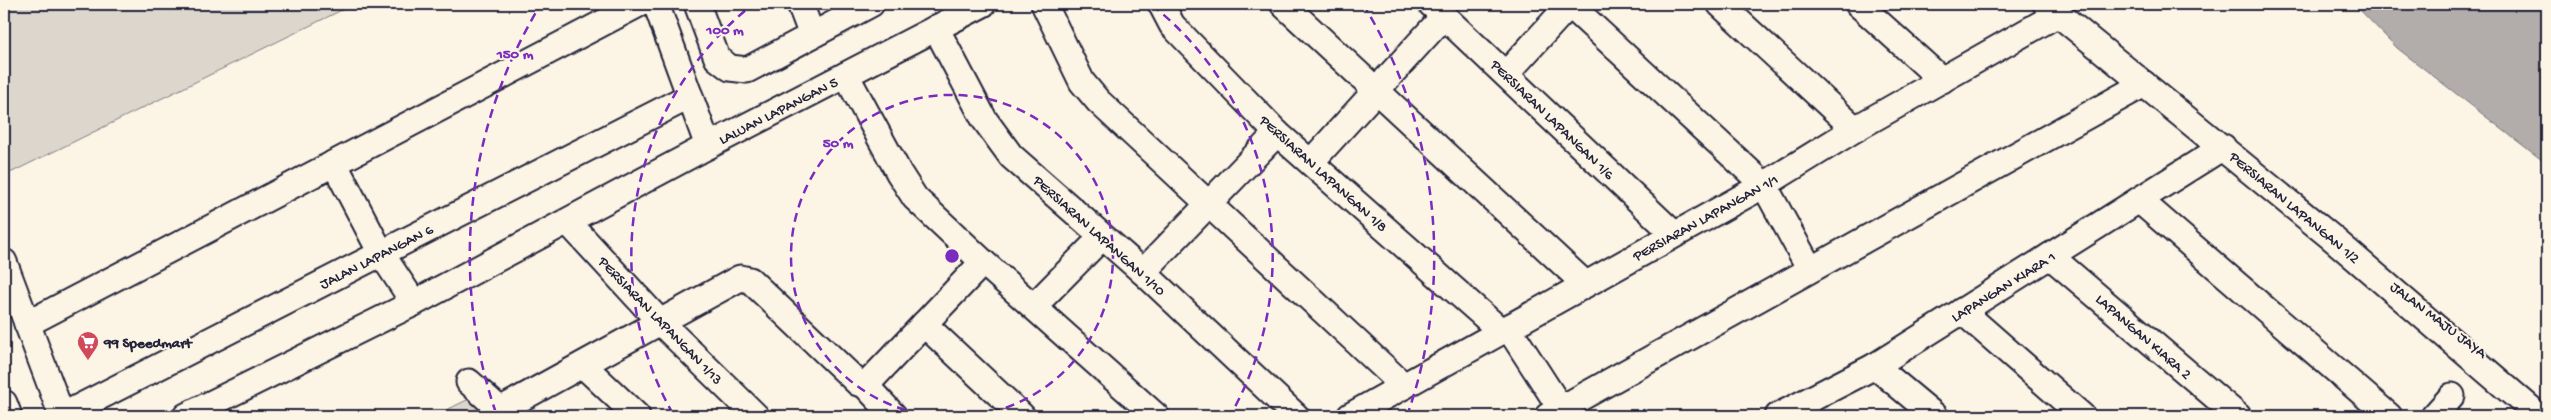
<svg xmlns="http://www.w3.org/2000/svg" width="2551" height="420" viewBox="0 0 2551 420" font-family="'Gochi Hand',sans-serif">
  <style>
    .green { fill: #dcd6cc; stroke: #7f7c84 }
    .water { fill: #b2adab; stroke: #78757e }
    .lines { fill: none; stroke-linecap: round; stroke-linejoin: round }
    .minor-casing { stroke: #22223b; stroke-width: 29 }
    .minor { stroke: #fcf5e5; stroke-width: 25 }
    .ring { fill: none; stroke: #7b2cbf; stroke-width: 2.5; stroke-dasharray: 9 6 }
    .labels { text-anchor: middle; stroke-width: 4; stroke-linejoin: round; paint-order: stroke }
    .street-label { font-size: 15px; fill: #22223b; stroke: #fcf5e5 }
    .poi-label { font-size: 15px; font-weight: bold; fill: #22223b; stroke: #fcf5e5; text-anchor: start }
    .centre { fill: #7b2cbf; stroke: #fcf5e5; stroke-width: 2.5 }
    .ring-label { font-size: 15px; text-anchor: middle; font-weight: bold; fill: #7b2cbf; stroke: #fcf5e5; stroke-width: 4; stroke-linejoin: round; paint-order: stroke }
  </style>
  <rect width="100%" height="100%" fill="#fcf5e5"/>
  <filter id="ink" filterUnits="userSpaceOnUse"><feTurbulence type="fractalNoise" baseFrequency=".02" numOctaves="2"/><feDisplacementMap in="SourceGraphic" scale="10" xChannelSelector="R" yChannelSelector="G"/><feConvolveMatrix kernelMatrix="1 2 1 2 8 2 1 2 1" color-interpolation-filters="sRGB"/></filter>
  <g filter="url(#ink)">
    <g class="green">
      <path d="M 4,4 L 354,4 L 4,176 Z"/>
      <path d="M 471,398 L 492,416 L 434,416 Z"/>
    </g>
    <path class="water" d="M 2354,4 L 2547,4 L 2547,164 L 2397,48 Z"/>
    <g class="lines">
      <g class="minor-casing">
        <g id="minor">
          <path d="M 656,4 L 708,146"/>
          <path d="M 697,4 L 717,58 L 730,68 L 747,70 L 871,4"/>
          <path d="M 800,4 L 812,35"/>
          <path d="M 1044,4 L 1082,82 L 1098,101 L 1404,386"/>
          <path d="M 1161,4 L 1172,25 L 1277,133 L 1501,331"/>
          <path d="M 1283,4 L 1585,284"/>
          <path d="M 1431,4 L 1674,234"/>
          <path d="M 1569,4 L 1764,185 L 1810,269"/>
          <path d="M 1720,4 L 1855,129"/>
          <path d="M 1858,4 L 1942,80"/>
          <path d="M 2046,4 L 2331,237 L 2539,416"/>
          <path d="M 936,28 L 984,119 L 1011,156 L 1143,272 L 1296,416"/>
          <path d="M 1506,74 L 1570,4"/>
          <path d="M 846,75 L 899,173 L 915,198 L 983,262 L 1156,416"/>
          <path d="M 1311,162 L 1444,16"/>
          <path d="M 334,163 L 381,253 L 414,303"/>
          <path d="M 2139,200 L 2389,416"/>
          <path d="M 568,222 L 660,322 L 756,416"/>
          <path d="M 2050,256 L 2238,416"/>
          <path d="M 4,262 L 62,416"/>
          <path d="M 1143,272 L 1277,133"/>
          <path d="M 1034,306 L 1102,237"/>
          <path d="M 1962,311 L 2082,416"/>
          <path d="M 27,324 L 639,4"/>
          <path d="M 924,324 L 1022,416"/>
          <path d="M 1508,327 L 1561,409"/>
          <path d="M 583,365 L 637,416"/>
          <path d="M 1875,366 L 1935,416"/>
          <path d="M 469,382 L 507,416"/>
          <path d="M 864,384 L 894,416"/>
          <path d="M 4,403 L 9,416"/>
          <path d="M 500,410 L 740,278 L 750,280 L 858,383 L 869,382 L 983,262"/>
          <path d="M 62,416 L 690,96"/>
          <path d="M 186,416 L 414,303 L 708,146 L 983,4"/>
          <path d="M 1350,416 L 1764,185 L 1855,129 L 2058,14"/>
          <path d="M 1548,416 L 2144,84"/>
          <path d="M 1778,416 L 1875,366 L 2223,147"/>
          <path d="M 2434,416 L 2452,396"/>
        </g>
      </g>
      <use href="#minor" class="minor"/>
    </g>
  </g>
  <g class="ring">
    <path d="M935 416A161 161 0 1 1 969 416"/>
    <path d="M673 414A321 321 0 0 1 752 5M1152 5A321 321 0 0 1 1231 414"/>
    <path d="M496 413A482 482 0 0 1 541 4M1363 4A482 482 0 0 1 1408 413"/>
  </g>
  <defs>
    <g id="supermarket-pin" transform="scale(1.125)"><path d="M0 17L-7.5 6A9.5 9.5 0 1 1 7.5 6Z" fill="#d1495b" stroke="#fcf5e5"/><path d="M-6-5.5h2.5l.6 2H6L4.5 2H-2.5L-4.4-4H-6ZM-1.5 3.2a1.3 1.3 0 1 0 .1 0ZM3 3.2a1.3 1.3 0 1 0 .1 0Z" fill="#fff"/></g>
  </defs>
  <g fill-rule="evenodd">
    <use href="#supermarket-pin" x="88" y="342"/>
  </g>
  <g class="labels">
    <g class="street-label">
      <text transform="translate(778 110) rotate(-27)" y="5">LALUAN LAPANGAN 5</text>
      <text transform="translate(1553 119) rotate(44)" y="5">PERSIARAN LAPANGAN 1/6</text>
      <text transform="translate(1324 173) rotate(42)" y="5">PERSIARAN LAPANGAN 1/8</text>
      <text transform="translate(2295 207) rotate(40)" y="5">PERSIARAN LAPANGAN 1/2</text>
      <text transform="translate(1705 217) rotate(-29)" y="5">PERSIARAN LAPANGAN 1/1</text>
      <text transform="translate(1100 235) rotate(42)" y="5">PERSIARAN LAPANGAN 1/10</text>
      <text transform="translate(376 256) rotate(-27)" y="5">JALAN LAPANGAN 6</text>
      <text transform="translate(2003 286) rotate(-32)" y="5">LAPANGAN KIARA 1</text>
      <text transform="translate(2439 319) rotate(37)" y="5">JALAN MAJU JAYA</text>
      <text transform="translate(661 320) rotate(46)" y="5">PERSIARAN LAPANGAN 1/13</text>
      <text transform="translate(2144 336) rotate(41)" y="5">LAPANGAN KIARA 2</text>
    </g>
    <g class="poi-label">
      <text x="104" y="347">99 Speedmart</text>
    </g>
  </g>
  <circle cx="952" cy="256" r="8" class="centre"/>
  <g class="ring-label">
    <text x="725" y="34">100 m</text>
    <text x="515" y="58">150 m</text>
    <text x="838" y="147">50 m</text>
  </g>
  <rect width="2551" height="420" fill="none" stroke="#fcf5e5" stroke-width="20"/>
  <rect x="10" y="10" width="2531" height="400" fill="none" stroke="#22223b" stroke-width="2" filter="url(#ink)"/>
</svg>
